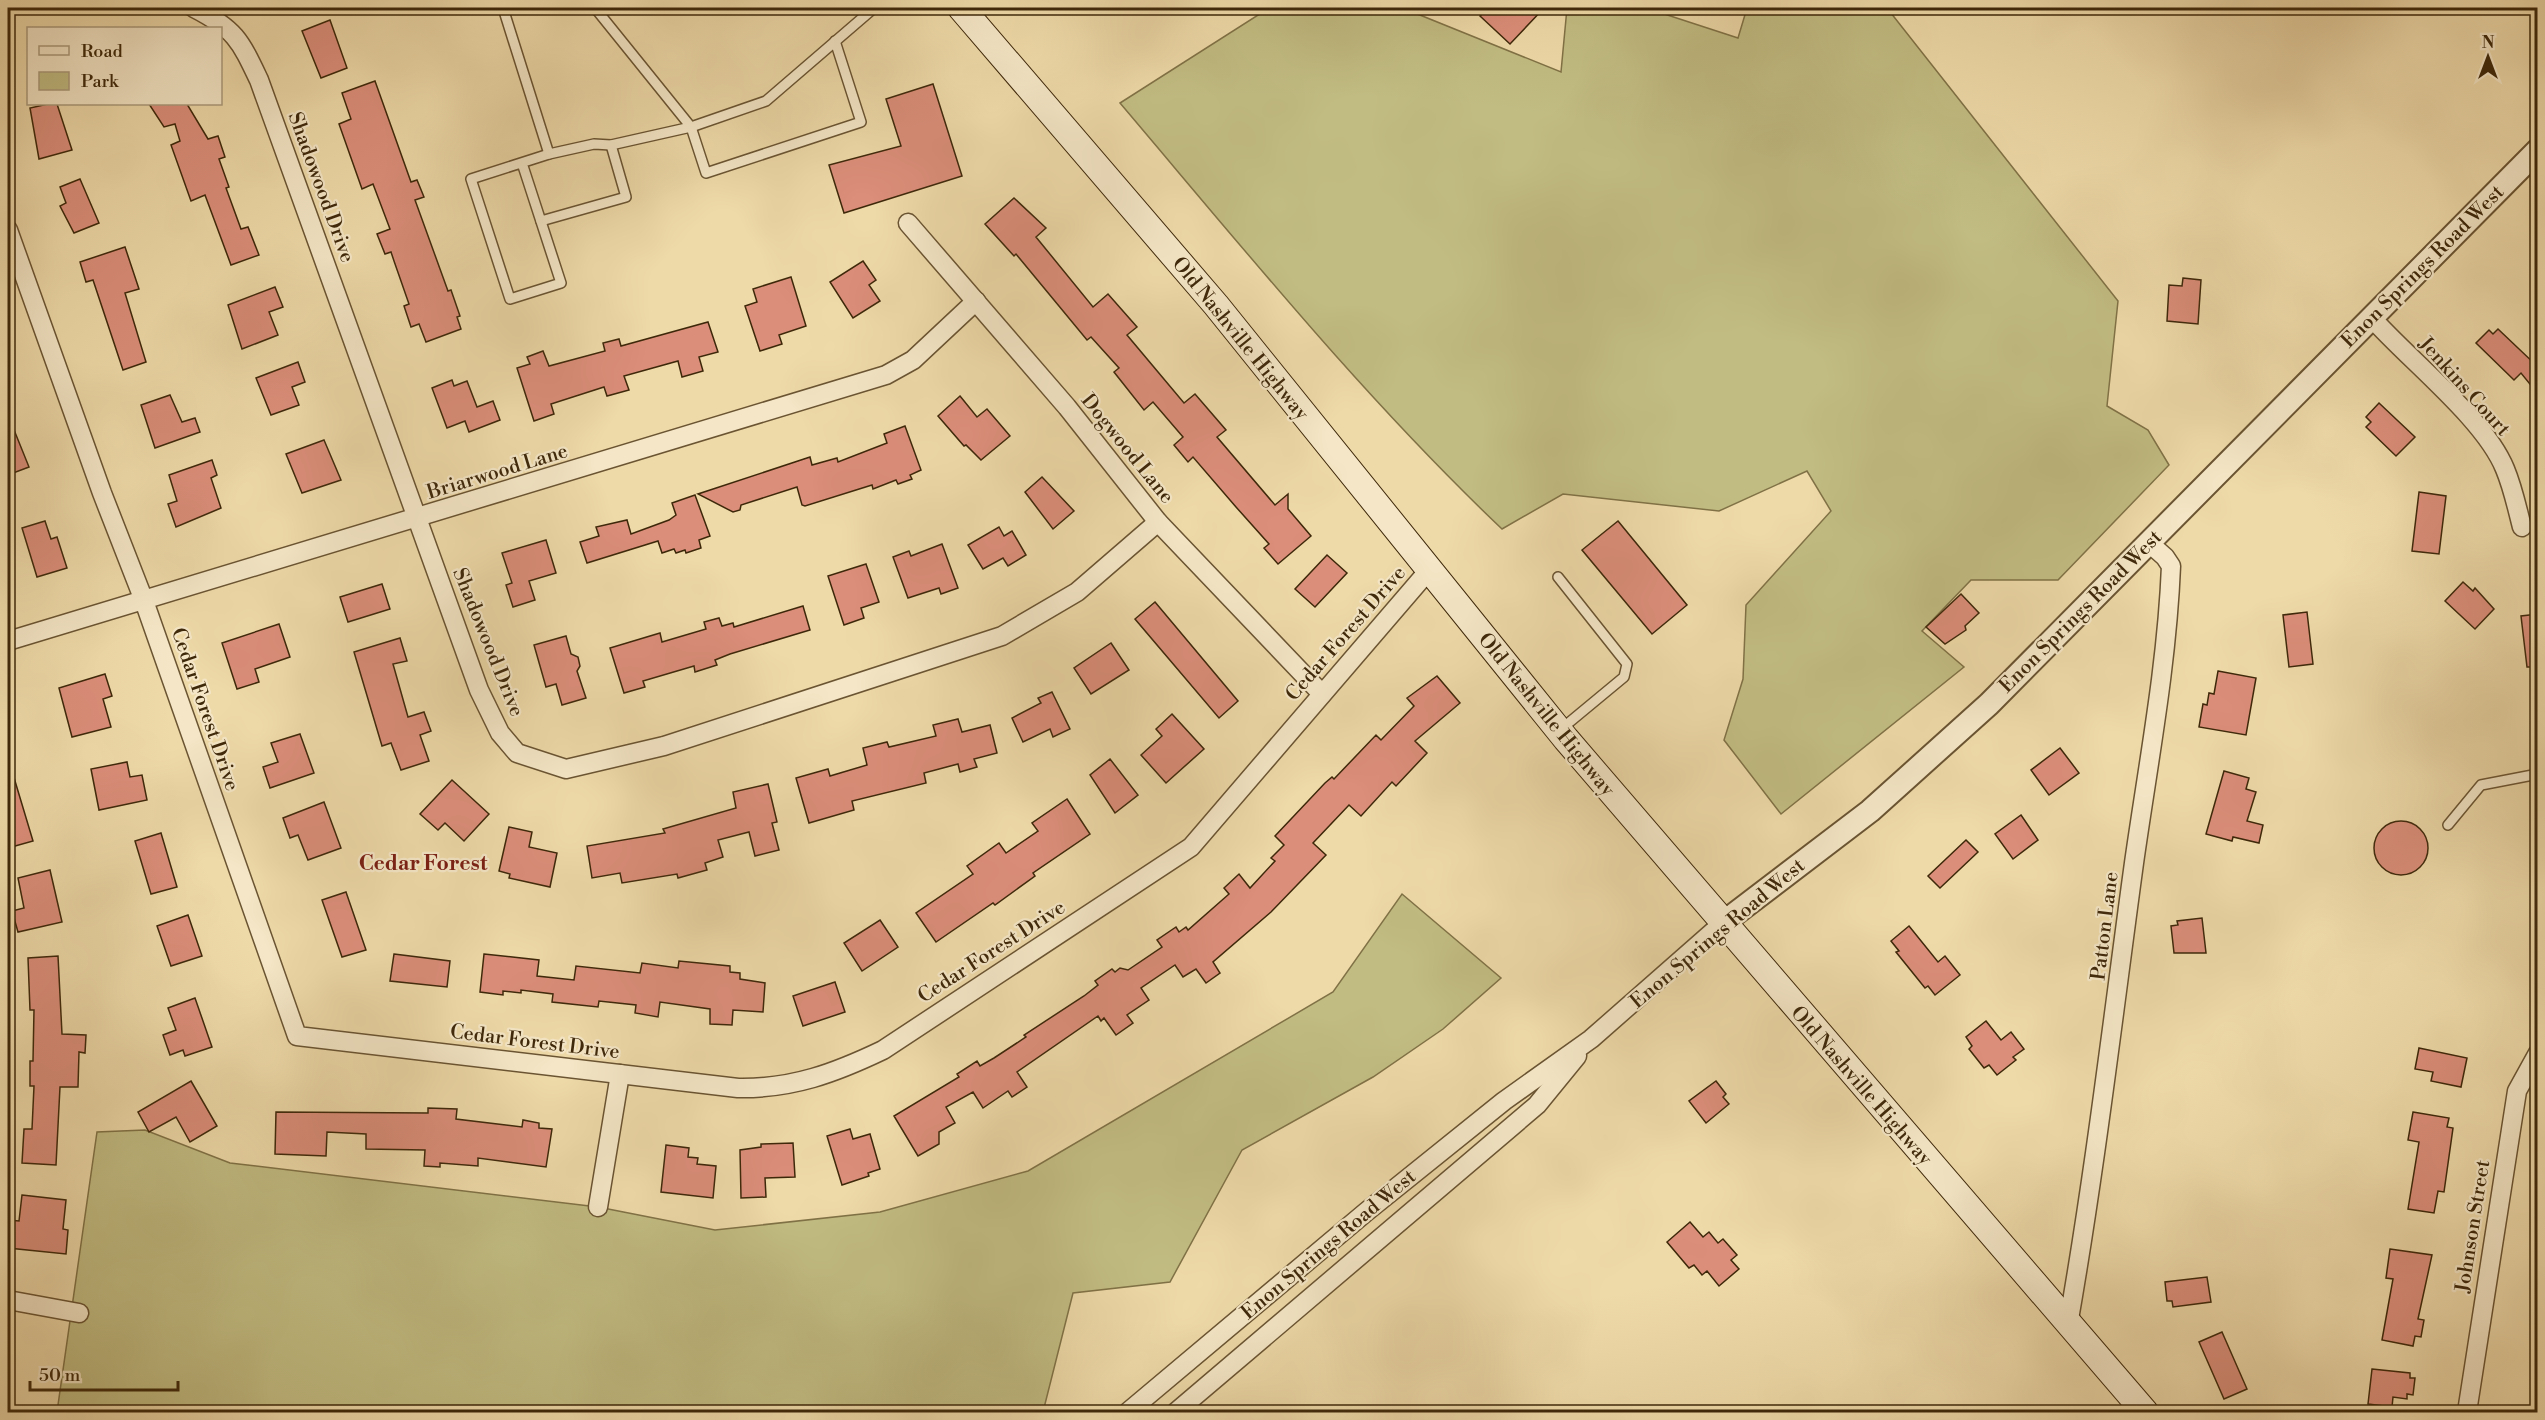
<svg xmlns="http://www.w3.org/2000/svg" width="2545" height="1420" viewBox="0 0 2545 1420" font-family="'Libre Bodoni',serif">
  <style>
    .green { fill: #c1bc82; stroke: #807246; stroke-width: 1.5 }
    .building { fill: #db8e7a; stroke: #3e280a; stroke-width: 1.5 }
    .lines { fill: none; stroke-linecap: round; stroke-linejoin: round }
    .service-casing { stroke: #6a5432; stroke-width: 12 }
    .minor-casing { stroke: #6a5432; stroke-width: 21 }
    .tertiary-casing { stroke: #6a5432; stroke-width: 26 }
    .secondary-casing { stroke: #3e280a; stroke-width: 28 }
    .service { stroke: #f4e6c6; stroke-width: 9 }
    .minor { stroke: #f4e6c6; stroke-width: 18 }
    .tertiary { stroke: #f4e6c6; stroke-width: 22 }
    .secondary { stroke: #f4e6c6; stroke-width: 26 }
    .labels { text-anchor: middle; stroke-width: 4.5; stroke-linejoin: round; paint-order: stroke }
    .street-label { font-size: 20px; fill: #3e280a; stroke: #f4e6c6 }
    .neighbourhood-label { font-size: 21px; font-weight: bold; fill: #7a1f14; stroke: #f4e6c6 }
  </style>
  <rect width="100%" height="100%" fill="#eed9a8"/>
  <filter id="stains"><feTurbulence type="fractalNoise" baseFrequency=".00333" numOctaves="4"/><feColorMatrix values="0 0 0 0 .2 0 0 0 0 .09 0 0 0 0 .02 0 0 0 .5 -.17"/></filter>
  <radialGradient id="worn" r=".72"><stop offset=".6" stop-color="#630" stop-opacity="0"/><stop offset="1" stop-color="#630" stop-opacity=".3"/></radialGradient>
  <g class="green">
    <path d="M 1269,8 L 1409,8 L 1415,13 L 1561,72 L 1567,8 L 1646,8 L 1738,38 L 1747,8 L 1887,8 L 2118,301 L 2107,406 L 2148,430 L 2169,465 L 2058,580 L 1971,580 L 1922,631 L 1964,667 L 1781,814 L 1724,740 L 1743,679 L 1746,605 L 1831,511 L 1807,471 L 1719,511 L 1563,494 L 1502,529 C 1364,398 1243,248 1120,103 Z"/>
    <path d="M 1402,894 L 1501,978 L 1443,1029 L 1373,1077 L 1242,1150 L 1170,1282 L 1073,1293 L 1043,1412 L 57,1412 L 97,1132 L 145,1130 L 230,1163 L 598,1207 L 715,1230 L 880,1212 L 1028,1171 L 1333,992 Z"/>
  </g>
  <g class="building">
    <path d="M 1488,8 L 1544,8 L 1510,44 L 1480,16 Z"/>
    <path d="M 330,20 L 347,68 L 321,78 L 302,31 Z"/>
    <path d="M 375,81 L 411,182 L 417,180 L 424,197 L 415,200 L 448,291 L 451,290 L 460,316 L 457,317 L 461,329 L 426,342 L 419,324 L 411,327 L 404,306 L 409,304 L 394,261 L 391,252 L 385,254 L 377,234 L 390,229 L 373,184 L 362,189 L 339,124 L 351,119 L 342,93 Z"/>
    <path d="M 933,84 L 962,176 L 844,213 L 829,165 L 901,146 L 886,99 Z"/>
    <path d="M 48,104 L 57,104 L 72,150 L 39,159 L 30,108 Z"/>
    <path d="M 149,104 L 187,104 L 208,139 L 218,136 L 225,157 L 219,159 L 229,187 L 226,188 L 241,229 L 248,227 L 259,255 L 231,265 L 205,195 L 191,201 L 171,145 L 180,141 L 175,124 L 164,127 Z"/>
    <path d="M 80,179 L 99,223 L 74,233 L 60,206 L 66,203 L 60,187 Z"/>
    <path d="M 1014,198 L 1046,228 L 1036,237 L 1093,307 L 1108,294 L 1137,327 L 1127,335 L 1184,403 L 1195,394 L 1226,430 L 1217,437 L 1275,505 L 1288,494 L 1288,509 L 1311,536 L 1278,564 L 1264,548 L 1269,544 L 1236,507 L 1193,457 L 1188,462 L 1174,445 L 1183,437 L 1153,402 L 1144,410 L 1114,372 L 1119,368 L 1091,337 L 1087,340 L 1016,254 L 1014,256 L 985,224 Z"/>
    <path d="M 125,247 L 139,289 L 125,293 L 146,362 L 123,370 L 93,280 L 86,282 L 80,262 Z"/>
    <path d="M 863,261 L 876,280 L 869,285 L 880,301 L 853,318 L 830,282 Z"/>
    <path d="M 791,277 L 806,326 L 779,335 L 782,344 L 760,351 L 745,306 L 757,302 L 753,289 Z"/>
    <path d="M 2183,278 L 2201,280 L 2198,324 L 2167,321 L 2169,285 L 2182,286 Z"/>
    <path d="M 275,287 L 283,307 L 269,312 L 278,335 L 242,349 L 228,305 Z"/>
    <path d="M 708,322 L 718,352 L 699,357 L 703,371 L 682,377 L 678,361 L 624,376 L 629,390 L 607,396 L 604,387 L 551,404 L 554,414 L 534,421 L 517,368 L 530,364 L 527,357 L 543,351 L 549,366 L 605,351 L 603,343 L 619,339 L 621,346 Z"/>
    <path d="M 2498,329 L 2538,367 L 2538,394 L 2521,373 L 2514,380 L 2476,343 L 2489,330 L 2493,334 Z"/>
    <path d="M 298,362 L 305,382 L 292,387 L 299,405 L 271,415 L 256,378 Z"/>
    <path d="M 452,380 L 454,386 L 467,381 L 477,407 L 493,401 L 500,420 L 469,432 L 465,421 L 447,428 L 432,388 Z"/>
    <path d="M 170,395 L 182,422 L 195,418 L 200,432 L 155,448 L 141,405 Z"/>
    <path d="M 960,396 L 977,417 L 987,409 L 1010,436 L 981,460 L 966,445 L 964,446 L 938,416 Z"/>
    <path d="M 2379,403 L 2415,437 L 2396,456 L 2366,427 L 2371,422 L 2366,417 Z"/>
    <path d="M 8,415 L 29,467 L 8,475 Z"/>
    <path d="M 905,426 L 921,470 L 910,475 L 912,479 L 898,484 L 896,480 L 873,489 L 872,485 L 805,506 L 802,505 L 797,487 L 741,505 L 740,510 L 733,512 L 698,494 L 810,457 L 812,465 L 837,458 L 838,462 L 887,443 L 884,434 Z"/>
    <path d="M 324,440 L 341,480 L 302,493 L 286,454 Z"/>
    <path d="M 212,460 L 217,475 L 211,478 L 221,508 L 176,527 L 168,504 L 177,501 L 169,475 Z"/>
    <path d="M 1042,477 L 1074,511 L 1053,529 L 1025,492 Z"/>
    <path d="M 2419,492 L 2446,496 L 2439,554 L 2412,551 Z"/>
    <path d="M 695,495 L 710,536 L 699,540 L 701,548 L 686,553 L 685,550 L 676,553 L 674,549 L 662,553 L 658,541 L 587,563 L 580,542 L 599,536 L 596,527 L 627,520 L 631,534 L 669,520 L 676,515 L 672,503 Z"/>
    <path d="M 45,521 L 51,539 L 57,537 L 67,568 L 37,577 L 22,528 Z"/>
    <path d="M 1618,521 L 1687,605 L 1652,634 L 1582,550 Z"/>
    <path d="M 999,527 L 1004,536 L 1012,531 L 1026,555 L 1008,566 L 1003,558 L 983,569 L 968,545 Z"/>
    <path d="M 546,540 L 556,573 L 529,581 L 535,600 L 513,607 L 506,585 L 512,583 L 502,553 Z"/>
    <path d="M 942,544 L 958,588 L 941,594 L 939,588 L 908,598 L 893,557 L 909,551 L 911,556 Z"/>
    <path d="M 1327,555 L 1347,573 L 1315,607 L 1295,589 Z"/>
    <path d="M 866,564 L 879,602 L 861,608 L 864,618 L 844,625 L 828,576 Z"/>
    <path d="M 2463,582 L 2473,591 L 2475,588 L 2494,609 L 2475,629 L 2445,601 Z"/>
    <path d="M 382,584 L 390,609 L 348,622 L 340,597 Z"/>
    <path d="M 1961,594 L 1979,613 L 1965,626 L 1966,630 L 1945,644 L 1926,627 Z"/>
    <path d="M 1155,602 L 1238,701 L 1219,718 L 1135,619 Z"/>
    <path d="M 803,606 L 810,630 L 730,654 L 715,660 L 717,665 L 695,672 L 694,666 L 643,681 L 645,687 L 624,693 L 610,648 L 660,633 L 662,642 L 706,629 L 704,622 L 719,618 L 722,626 L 733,623 L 734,627 Z"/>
    <path d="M 2307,612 L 2313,664 L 2289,667 L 2283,615 Z"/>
    <path d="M 2538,614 L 2538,667 L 2527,667 L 2521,616 Z"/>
    <path d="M 279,624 L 290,657 L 255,669 L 259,682 L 237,689 L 222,643 Z"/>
    <path d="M 566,636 L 571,654 L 578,657 L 580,666 L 577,671 L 586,698 L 562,705 L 556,684 L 546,687 L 534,645 Z"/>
    <path d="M 400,638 L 407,661 L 393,664 L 408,717 L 424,712 L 431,731 L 420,735 L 429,761 L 401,770 L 391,743 L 382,746 L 354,652 Z"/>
    <path d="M 1111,643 L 1129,670 L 1091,694 L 1074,668 Z"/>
    <path d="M 2218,671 L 2256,678 L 2246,735 L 2199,727 L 2203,704 L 2207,705 L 2209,693 L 2214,694 Z"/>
    <path d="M 105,674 L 112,696 L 103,699 L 111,727 L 72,737 L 59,688 Z"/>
    <path d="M 1437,676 L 1460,703 L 1415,741 L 1427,753 L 1396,786 L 1392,782 L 1361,816 L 1349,805 L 1313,843 L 1326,855 L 1271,912 L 1213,962 L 1220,973 L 1206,983 L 1196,969 L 1183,977 L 1175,965 L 1141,988 L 1149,1000 L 1127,1015 L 1133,1023 L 1116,1035 L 1104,1018 L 1101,1021 L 1098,1016 L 1017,1072 L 1027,1087 L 1012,1097 L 1008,1091 L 983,1108 L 973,1092 L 946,1107 L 955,1123 L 939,1132 L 939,1144 L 918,1156 L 894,1116 L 959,1077 L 957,1074 L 977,1061 L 980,1066 L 994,1058 L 1026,1037 L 1024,1035 L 1084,996 L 1098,985 L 1095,981 L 1112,969 L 1115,972 L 1120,968 L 1128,970 L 1162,947 L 1157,940 L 1176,927 L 1179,932 L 1186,927 L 1188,930 L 1229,894 L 1224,888 L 1239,874 L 1250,888 L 1275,861 L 1271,858 L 1284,845 L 1275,836 L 1325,783 L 1332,777 L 1334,779 L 1376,735 L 1381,740 L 1414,706 L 1407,698 Z"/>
    <path d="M 1052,692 L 1070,729 L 1053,737 L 1050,729 L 1023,742 L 1012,718 L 1041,703 L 1038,698 Z"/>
    <path d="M 1172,714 L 1204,749 L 1166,783 L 1141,755 L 1162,736 L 1156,729 Z"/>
    <path d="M 958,719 L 962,732 L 990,725 L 997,753 L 974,759 L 977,767 L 960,772 L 958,764 L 924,773 L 926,783 L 852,801 L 854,810 L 809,823 L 796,778 L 828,769 L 830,776 L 867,765 L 863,748 L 887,742 L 889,747 L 936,736 L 933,725 Z"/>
    <path d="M 300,734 L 314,773 L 270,788 L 263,767 L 278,762 L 271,743 Z"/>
    <path d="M 2060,748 L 2079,773 L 2049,795 L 2031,770 Z"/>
    <path d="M 1110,759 L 1138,795 L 1115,813 L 1090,775 Z"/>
    <path d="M 127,762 L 130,777 L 142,775 L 147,800 L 99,810 L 91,769 Z"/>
    <path d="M 12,771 L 33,841 L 8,848 L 8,772 Z"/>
    <path d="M 2224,771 L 2249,778 L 2246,789 L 2256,792 L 2247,821 L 2263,825 L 2259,843 L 2233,837 L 2232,841 L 2206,834 Z"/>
    <path d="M 452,780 L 489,814 L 464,841 L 445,823 L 438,830 L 420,814 Z"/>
    <path d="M 768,784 L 777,822 L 772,823 L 779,850 L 755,856 L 749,832 L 718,840 L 723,857 L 705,863 L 707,870 L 678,878 L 677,874 L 622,883 L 620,873 L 592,878 L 587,846 L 665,833 L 663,829 L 736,808 L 733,792 Z"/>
    <path d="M 1067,799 L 1090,834 L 1033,873 L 1035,876 L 995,905 L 993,903 L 936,942 L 916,913 L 973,874 L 967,866 L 999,843 L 1006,853 L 1038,831 L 1032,823 Z"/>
    <path d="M 324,802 L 341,848 L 308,860 L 298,835 L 290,838 L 283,818 Z"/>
    <path d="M 2021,815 L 2038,840 L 2013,859 L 1995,834 Z"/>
    <circle cx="2401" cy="848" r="27"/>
    <path d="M 509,827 L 532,832 L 529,847 L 557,853 L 550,887 L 509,878 L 510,874 L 499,871 Z"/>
    <path d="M 161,833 L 177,887 L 151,894 L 135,841 Z"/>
    <path d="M 1966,840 L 1978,852 L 1940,888 L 1928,876 Z"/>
    <path d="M 50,870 L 62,922 L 18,932 L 12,911 L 24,908 L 18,878 Z"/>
    <path d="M 346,892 L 366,950 L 342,957 L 322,900 Z"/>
    <path d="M 188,915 L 202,956 L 171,966 L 157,926 Z"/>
    <path d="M 2202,918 L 2206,953 L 2174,953 L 2171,926 L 2178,925 L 2177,921 Z"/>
    <path d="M 880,920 L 898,947 L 862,971 L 844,943 Z"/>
    <path d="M 1909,926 L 1938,962 L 1945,956 L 1960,975 L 1935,995 L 1928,986 L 1925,988 L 1896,952 L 1899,951 L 1891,941 Z"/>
    <path d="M 394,954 L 450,961 L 447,987 L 390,981 Z"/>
    <path d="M 484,954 L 539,960 L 537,976 L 574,980 L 576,966 L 640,973 L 642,963 L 678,968 L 679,961 L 730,966 L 730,972 L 740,973 L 740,979 L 765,983 L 763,1012 L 733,1010 L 732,1025 L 710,1024 L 710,1009 L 660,1002 L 658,1017 L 635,1013 L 636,1005 L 599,1001 L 598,1007 L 552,1002 L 553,994 L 521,990 L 521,993 L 503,991 L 503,995 L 480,992 Z"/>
    <path d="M 58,956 L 62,1034 L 86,1035 L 85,1053 L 79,1052 L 78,1087 L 60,1087 L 56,1165 L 22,1163 L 24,1129 L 32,1129 L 34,1086 L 30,1086 L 30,1061 L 33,1061 L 34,1010 L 30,1010 L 28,958 Z"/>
    <path d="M 835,982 L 845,1012 L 803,1026 L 793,996 Z"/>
    <path d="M 195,998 L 212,1047 L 185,1056 L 183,1050 L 170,1055 L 163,1035 L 176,1030 L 168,1008 Z"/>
    <path d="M 1986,1021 L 2001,1040 L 2011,1032 L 2024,1049 L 2013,1057 L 2016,1060 L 1997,1075 L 1989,1065 L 1984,1068 L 1969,1049 L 1972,1046 L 1966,1037 Z"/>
    <path d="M 2419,1048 L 2467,1058 L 2461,1087 L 2431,1081 L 2433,1072 L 2415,1069 Z"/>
    <path d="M 191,1081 L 217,1126 L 190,1142 L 176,1117 L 149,1132 L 138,1112 Z"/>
    <path d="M 1716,1081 L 1726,1094 L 1723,1097 L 1729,1104 L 1706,1123 L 1689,1101 Z"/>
    <path d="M 428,1108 L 457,1109 L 456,1119 L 522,1127 L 523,1120 L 539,1123 L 539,1128 L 552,1129 L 546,1167 L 478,1158 L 478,1166 L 440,1163 L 440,1167 L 424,1166 L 425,1150 L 366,1149 L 366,1134 L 327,1132 L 326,1156 L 275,1154 L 276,1112 L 428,1113 Z"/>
    <path d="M 2413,1112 L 2449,1118 L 2447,1127 L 2453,1128 L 2444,1192 L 2438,1191 L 2434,1213 L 2408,1209 L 2419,1142 L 2408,1140 Z"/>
    <path d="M 850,1129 L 853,1139 L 870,1134 L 880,1169 L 868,1173 L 869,1176 L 842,1185 L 827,1136 Z"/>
    <path d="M 793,1143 L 795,1177 L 765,1178 L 766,1197 L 741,1198 L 740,1150 L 761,1147 L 761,1144 Z"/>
    <path d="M 666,1145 L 689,1148 L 688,1157 L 698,1158 L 697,1164 L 716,1166 L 713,1198 L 661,1192 Z"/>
    <path d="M 22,1195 L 66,1200 L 63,1229 L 68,1230 L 66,1254 L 8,1248 L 8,1220 L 19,1221 Z"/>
    <path d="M 1690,1222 L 1703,1237 L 1709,1232 L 1718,1243 L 1723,1239 L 1737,1255 L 1731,1260 L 1739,1269 L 1719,1286 L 1707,1271 L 1702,1275 L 1694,1265 L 1689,1268 L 1667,1242 Z"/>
    <path d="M 2390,1249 L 2432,1255 L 2418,1319 L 2424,1320 L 2421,1337 L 2415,1336 L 2413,1346 L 2382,1340 L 2393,1279 L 2386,1278 Z"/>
    <path d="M 2207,1277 L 2211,1302 L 2173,1307 L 2172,1301 L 2167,1301 L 2165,1282 Z"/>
    <path d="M 2222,1332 L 2247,1389 L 2224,1399 L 2199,1342 Z"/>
    <path d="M 2372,1369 L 2410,1373 L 2410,1378 L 2415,1378 L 2413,1395 L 2407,1394 L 2407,1399 L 2393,1397 L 2392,1407 L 2368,1404 Z"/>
  </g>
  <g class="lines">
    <g class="service-casing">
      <g id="service">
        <path d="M 503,8 L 549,154 L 594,144 L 611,145 L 691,127 L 706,173 L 861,122 L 835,41"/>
        <path d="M 595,8 L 691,127 L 766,101 L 874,8"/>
        <path d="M 522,163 L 561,283 L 510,299 L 471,179 L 549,154"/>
        <path d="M 541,221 L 626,197 L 611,145"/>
        <path d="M 1558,577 L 1627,664 L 1624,677 L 1560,730"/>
        <path d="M 2448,825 L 2481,785 L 2538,774"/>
      </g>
    </g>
    <g class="minor-casing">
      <g id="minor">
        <path d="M 194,8 C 235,29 240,40 259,80 L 479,690 L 500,733 L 517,753 L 566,769 L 664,746 L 1002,636 L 1077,592 L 1158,522"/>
        <path d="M 908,223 L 1067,407 L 1158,522 L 1322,694"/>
        <path d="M 8,230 L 102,493 L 143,598 L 297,1036 L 738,1088 C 792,1089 835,1073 883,1050 L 1191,847 L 1429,570"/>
        <path d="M 2371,317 C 2409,360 2485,419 2505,469 C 2513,488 2517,508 2522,527"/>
        <path d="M 8,641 L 886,375 L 913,360 L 976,301"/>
        <path d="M 598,1207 L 620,1074"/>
        <path d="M 8,1300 L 79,1313"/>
        <path d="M 2068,1325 C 2095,1171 2113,1017 2134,863 C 2148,764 2167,666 2171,566 L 2165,557 L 2148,542"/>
        <path d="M 1128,1412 L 1366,1212 L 1504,1101 L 1591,1039 L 1723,923"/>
        <path d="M 1176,1412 L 1537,1105 L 1577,1056"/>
        <path d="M 2467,1412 L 2517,1091 L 2538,1053"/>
      </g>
    </g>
    <g class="tertiary-casing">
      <path id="tertiary" d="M 1723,923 L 1870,811 L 1989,704 L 2538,150"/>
    </g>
    <g class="secondary-casing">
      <path id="secondary" d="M 961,8 L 1216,305 L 1566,739 L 2145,1412"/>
    </g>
    <use href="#service" class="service"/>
    <use href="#minor" class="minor"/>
    <use href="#tertiary" class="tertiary"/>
    <use href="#secondary" class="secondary"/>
  </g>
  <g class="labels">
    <g class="street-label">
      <text transform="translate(322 187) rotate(70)" y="7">Shadowood Drive</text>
      <text transform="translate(2422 266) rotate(-45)" y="7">Enon Springs Road West</text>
      <text transform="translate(1241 338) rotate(51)" y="7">Old Nashville Highway</text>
      <text transform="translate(2465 386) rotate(48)" y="7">Jenkins Court</text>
      <text transform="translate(1128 448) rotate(51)" y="7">Dogwood Lane</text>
      <text transform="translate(497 471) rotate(-17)" y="7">Briarwood Lane</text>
      <text transform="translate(2080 611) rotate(-45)" y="7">Enon Springs Road West</text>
      <text transform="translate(1345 633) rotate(-49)" y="7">Cedar Forest Drive</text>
      <text transform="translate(489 642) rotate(68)" y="7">Shadowood Drive</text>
      <text transform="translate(206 709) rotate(71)" y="7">Cedar Forest Drive</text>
      <text transform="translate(1547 714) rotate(51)" y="7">Old Nashville Highway</text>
      <text transform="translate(2104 926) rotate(-83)" y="7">Patton Lane</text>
      <text transform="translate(1717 933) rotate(-40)" y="7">Enon Springs Road West</text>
      <text transform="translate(991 951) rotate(-33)" y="7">Cedar Forest Drive</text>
      <text transform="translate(535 1041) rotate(7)" y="7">Cedar Forest Drive</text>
      <text transform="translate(1862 1085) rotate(49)" y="7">Old Nashville Highway</text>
      <text transform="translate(2472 1226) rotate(-81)" y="7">Johnson Street</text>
      <text transform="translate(1328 1244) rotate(-40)" y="7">Enon Springs Road West</text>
    </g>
    <g class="neighbourhood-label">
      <text x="423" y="870">Cedar Forest</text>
    </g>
  </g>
  <rect width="2545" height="1420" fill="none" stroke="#eed9a8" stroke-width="30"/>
  <rect x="9" y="9" width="2527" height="1402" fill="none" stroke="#3e280a" stroke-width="3"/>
  <rect x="15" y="15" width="2515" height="1390" fill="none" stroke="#3e280a" stroke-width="1.5"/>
  <rect x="27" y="27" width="195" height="78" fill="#f4e6c6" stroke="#ab9a7b" stroke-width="1.5"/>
  <rect x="39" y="46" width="30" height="9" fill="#f4e6c6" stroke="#ab9a7b" stroke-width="1.5"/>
  <text x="81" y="57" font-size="18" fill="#3e280a">Road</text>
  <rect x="39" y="72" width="30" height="18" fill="#c1bc82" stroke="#ab9a7b" stroke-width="1.5"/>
  <text x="81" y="87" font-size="18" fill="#3e280a">Park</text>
  <g transform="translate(2488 57)" stroke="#f4e6c6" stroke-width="4.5" paint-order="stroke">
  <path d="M0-4.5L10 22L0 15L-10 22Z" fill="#3e280a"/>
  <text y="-9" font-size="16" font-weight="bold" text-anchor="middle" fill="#3e280a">N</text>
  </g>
  <path d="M30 1381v9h148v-9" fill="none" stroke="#3e280a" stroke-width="3"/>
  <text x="39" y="1381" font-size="18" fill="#3e280a" stroke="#f4e6c6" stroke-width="4.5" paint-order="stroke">50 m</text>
  <rect width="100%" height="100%" filter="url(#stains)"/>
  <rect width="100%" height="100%" fill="url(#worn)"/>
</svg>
